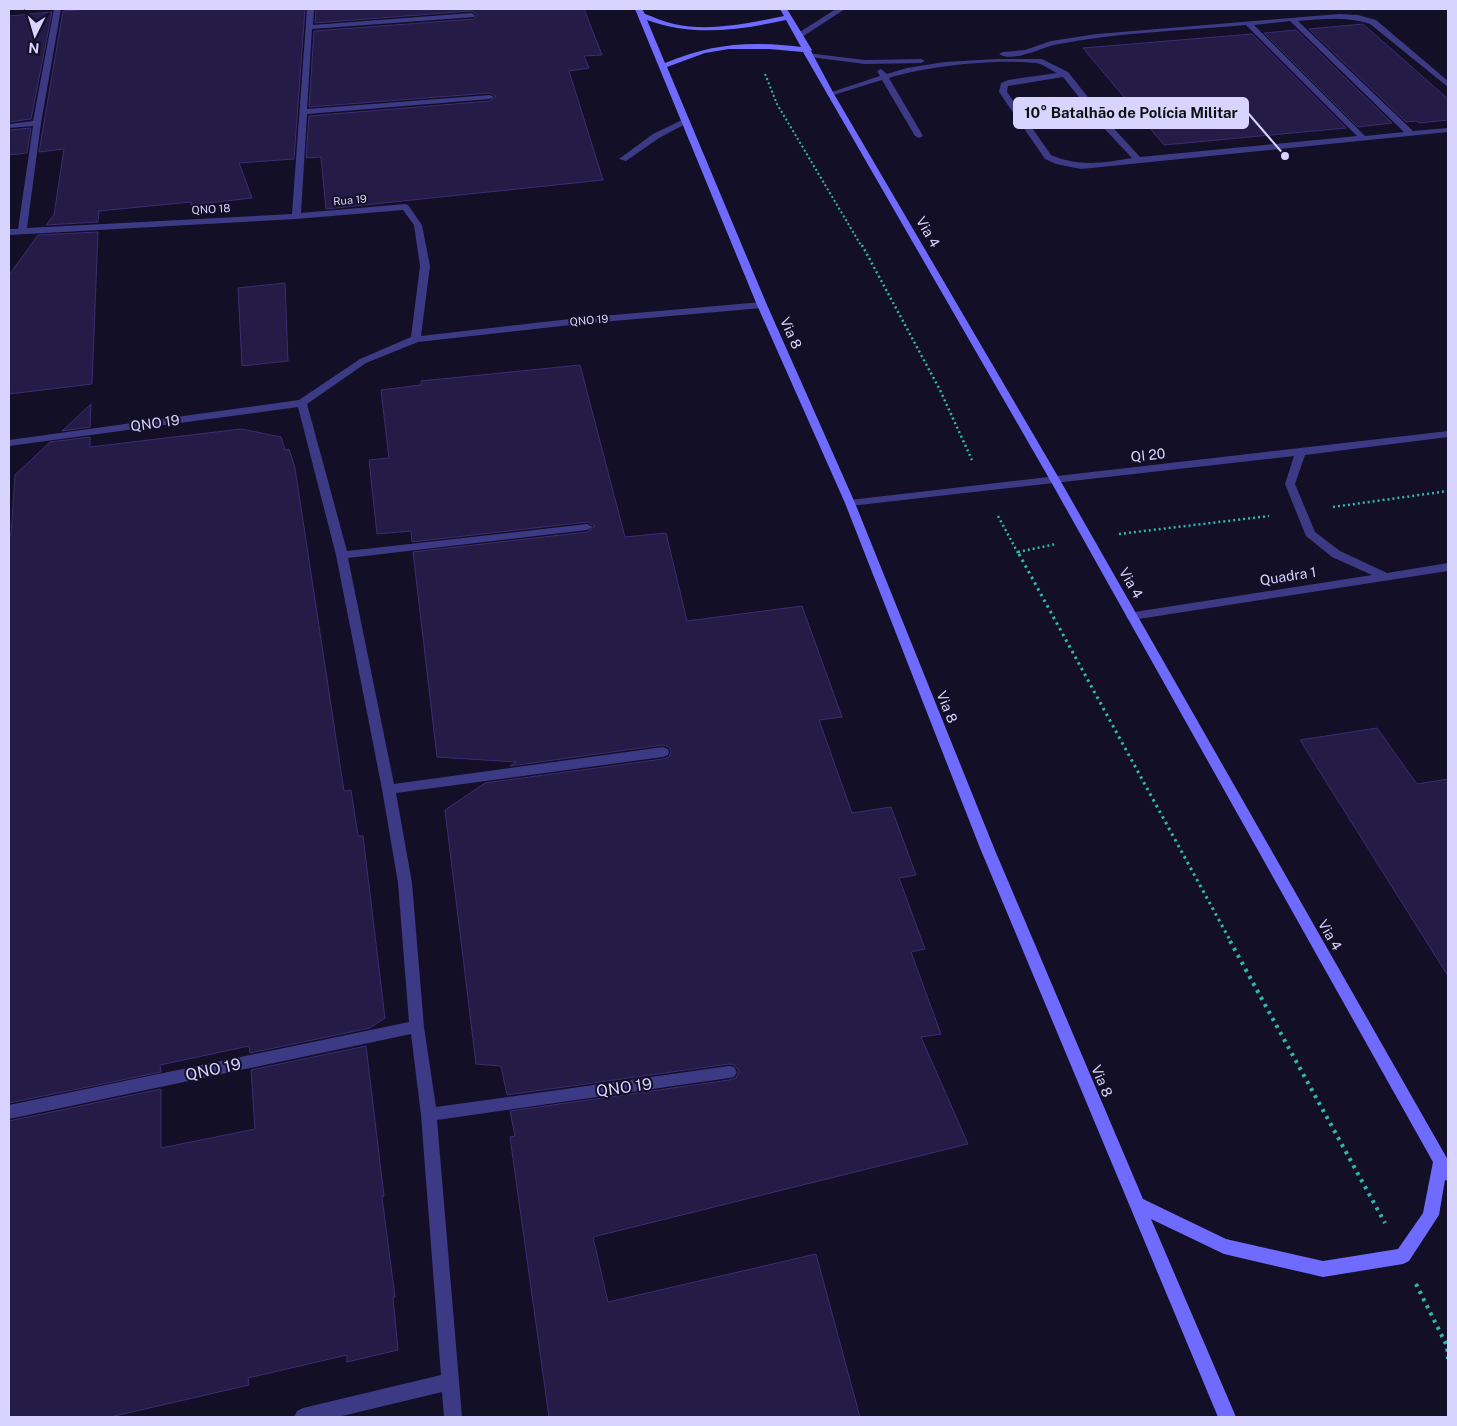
<svg xmlns="http://www.w3.org/2000/svg" width="1457" height="1426" viewBox="0 0 1457 1426" font-family="'Public Sans',sans-serif">
  <style>
    .building { fill: #241b47; stroke: #3b2d73 }
    .lines { fill: none; stroke-linecap: round; stroke-linejoin: round }
    .path-far3 { stroke: #2fb8b0; stroke-width: 2; stroke-dasharray: 2 2.5; stroke-linecap: butt }
    .path-far2 { stroke: #2fb8b0; stroke-width: 2.5; stroke-dasharray: 2 3; stroke-linecap: butt }
    .path-far1 { stroke: #2fb8b0; stroke-width: 3; stroke-dasharray: 2.5 4; stroke-linecap: butt }
    .path { stroke: #2fb8b0; stroke-width: 4; stroke-dasharray: 3 5; stroke-linecap: butt }
    .service { fill: #3d3a85; fill-rule: evenodd }
    .minor { fill: #3d3a85; fill-rule: evenodd }
    .tertiary { fill: #3d3a85; fill-rule: evenodd }
    .secondary { fill: #6f6bff; fill-rule: evenodd }
    .labels { text-anchor: middle; stroke-width: 4; stroke-linejoin: round; paint-order: stroke }
    .far-street-label { font-size: 11px; fill: #d9d4ff; stroke: #130f26 }
    .street-label { font-size: 14px; fill: #d9d4ff; stroke: #130f26 }
    .near-street-label { font-size: 16px; fill: #d9d4ff; stroke: #130f26 }
    .leader { fill: none; stroke: #d9d4ff; stroke-width: 2 }
    .callout-dot { fill: #d9d4ff; stroke: #130f26; stroke-width: 2 }
    .callout { fill: #d9d4ff; stroke: #d9d4ff; stroke-width: 2 }
    .callout-label { font-size: 15px; text-anchor: middle; font-weight: bold; fill: #111 }
  </style>
  <rect width="100%" height="100%" fill="#130f26"/>
  <g class="building">
    <path d="M 92,9 L 305,9 L 294,159 L 239,163 L 252,198 L 191,205 L 191,202 L 99,211 L 98,222 L 46,225 L 54,215 L 64,149 L 39,152 L 63,11 Z"/>
    <path d="M 316,9 L 584,9 L 602,55 L 584,56 L 589,68 L 569,71 L 603,180 L 326,209 L 321,157 L 306,158 L 309,116 L 490,101 L 496,96 L 490,93 L 309,107 L 314,31 L 474,19 L 477,14 L 471,11 L 315,23 Z"/>
    <path d="M 52,12 L 31,119 L 9,122 L 9,16 Z"/>
    <path d="M 1363,24 L 1448,99 L 1448,120 L 1419,123 L 1416,121 L 1406,122 L 1309,29 Z"/>
    <path d="M 1296,30 L 1392,123 L 1358,127 L 1264,33 Z"/>
    <path d="M 1252,34 L 1346,128 L 1164,145 L 1083,48 Z"/>
    <path d="M 31,128 L 27,153 L 9,155 L 9,130 Z"/>
    <path d="M 98,232 L 92,384 L 9,394 L 9,275 L 38,235 Z"/>
    <path d="M 285,283 L 288,361 L 242,366 L 238,288 Z"/>
    <path d="M 580,365 L 625,537 L 666,533 L 687,621 L 802,606 L 842,717 L 819,720 L 852,813 L 891,807 L 916,875 L 899,878 L 925,949 L 911,952 L 941,1034 L 921,1037 L 968,1144 L 593,1237 L 608,1302 L 816,1254 L 860,1417 L 549,1417 L 510,1137 L 515,1136 L 510,1111 L 729,1080 L 736,1078 L 739,1071 L 734,1065 L 729,1064 L 507,1095 L 501,1066 L 476,1064 L 445,810 L 485,783 L 663,759 L 669,757 L 671,751 L 669,747 L 663,745 L 510,766 L 516,762 L 437,757 L 413,552 L 587,532 L 595,526 L 587,522 L 412,542 L 411,531 L 377,534 L 369,460 L 389,458 L 381,390 L 421,385 L 421,381 Z"/>
    <path d="M 91,404 L 90,427 L 62,431 Z"/>
    <path d="M 241,429 L 281,437 L 285,450 L 289,449 L 295,468 L 344,791 L 351,790 L 358,836 L 363,836 L 385,1018 L 370,1028 L 250,1053 L 249,1046 L 160,1065 L 161,1072 L 9,1103 L 9,535 L 11,535 L 15,475 L 50,442 L 90,437 L 90,447 Z"/>
    <path d="M 1377,728 L 1417,784 L 1448,779 L 1448,976 L 1300,740 Z"/>
    <path d="M 366,1046 L 384,1196 L 382,1197 L 395,1297 L 393,1297 L 398,1350 L 347,1362 L 347,1355 L 248,1378 L 249,1385 L 110,1417 L 9,1417 L 9,1121 L 161,1089 L 161,1148 L 255,1129 L 251,1070 Z"/>
  </g>
  <g class="lines">
    <path class="path-far3" d="M 765,74 L 777,104 L 862,247"/>
    <g class="path-far2">
      <path d="M 862,245 L 940,390 L 972,460"/>
      <path d="M 1333,507 L 1448,491"/>
      <path d="M 998,516 L 1019,555"/>
      <path d="M 1119,534 L 1269,516"/>
      <path d="M 1018,552 L 1056,544"/>
    </g>
    <path class="path-far1" d="M 1019,554 L 1231,942"/>
    <g class="path">
      <path d="M 1230,941 L 1385,1223"/>
      <path d="M 1416,1284 L 1447,1346 L 1448,1359"/>
    </g>
    <g class="service">
      <path d="M 836,9 L 845,9 L 802,37 L 795,35 Z"/>
      <path d="M 1339,14 L 1358,15 L 1376,20 L 1448,81 L 1448,87 L 1370,24 C 1347,16 1323,19 1298,21 L 1413,131 L 1448,128 L 1448,132 L 1081,169 L 1056,164 L 1045,159 L 999,92 L 1001,83 L 1008,80 L 1057,73 C 1050,70 1043,64 1036,63 C 995,59 928,66 889,78 L 923,136 L 919,138 L 915,136 L 882,80 L 830,96 L 826,94 L 880,76 L 877,71 L 881,69 L 887,74 L 907,68 L 945,62 L 996,59 L 1042,59 L 1068,72 L 1107,121 L 1140,157 L 1357,136 L 1246,25 C 1183,31 1117,32 1054,45 C 1041,48 1012,63 999,54 L 1003,52 L 1025,50 L 1051,41 L 1097,34 ZM 1290,21 L 1404,132 L 1365,136 L 1254,25 ZM 1063,77 L 1101,125 L 1132,158 C 1104,163 1078,167 1051,155 L 1007,92 L 1008,86 Z"/>
      <path d="M 807,53 L 865,60 L 921,59 L 925,61 L 921,63 L 865,64 L 810,57 L 806,55 Z"/>
      <path d="M 684,119 L 691,121 L 659,138 L 626,161 L 619,159 L 653,134 Z"/>
    </g>
    <path class="minor" d="M 54,9 L 61,9 L 41,123 L 27,228 L 292,214 L 307,9 L 314,9 L 313,25 L 471,13 L 475,15 L 474,17 L 312,29 L 307,109 L 490,95 L 494,97 L 490,99 L 307,114 L 301,213 L 405,204 L 408,205 L 422,225 L 430,266 L 421,336 L 579,318 L 762,302 L 767,305 L 762,308 L 579,324 L 418,342 L 366,363 L 307,404 L 347,551 L 587,524 L 593,527 L 587,530 L 348,558 L 394,784 L 663,747 L 668,749 L 669,752 L 668,755 L 663,757 L 396,793 L 412,883 L 424,1027 L 436,1107 L 729,1066 L 734,1067 L 737,1072 L 734,1077 L 729,1078 L 437,1120 L 462,1417 L 444,1417 L 442,1392 L 338,1417 L 294,1417 L 297,1411 L 303,1408 L 441,1375 L 421,1115 L 411,1034 L 9,1119 L 9,1105 L 409,1022 L 398,883 L 382,789 L 336,555 L 298,407 L 9,446 L 9,440 L 299,400 L 360,359 L 411,337 L 420,266 L 414,225 L 403,210 L 296,219 L 9,235 L 9,229 L 18,229 L 33,126 L 9,128 L 9,124 L 33,121 Z"/>
    <path class="tertiary" d="M 1448,431 L 1448,437 L 1305,455 L 1295,484 L 1315,532 L 1340,551 L 1387,573 L 1448,563 L 1448,571 L 1132,620 L 1128,619 L 1126,616 L 1128,613 L 1372,575 L 1332,557 L 1306,536 L 1285,484 L 1294,456 L 850,506 L 845,503 L 850,500 Z"/>
    <path class="secondary" d="M 635,9 L 642,9 L 645,14 C 654,17 664,22 674,24 C 710,32 749,23 784,16 L 780,9 L 787,9 L 812,50 L 811,51 L 834,94 L 1060,480 L 1448,1160 L 1448,1181 L 1445,1180 L 1439,1215 L 1409,1261 L 1403,1264 L 1323,1277 L 1224,1254 L 1151,1219 L 1236,1417 L 1218,1417 L 980,848 L 845,503 L 757,305 ZM 647,20 C 693,37 739,30 786,20 L 801,47 C 749,41 714,43 665,63 ZM 729,49 L 769,49 L 803,52 L 1050,480 L 1433,1162 L 1423,1213 L 1398,1249 L 1323,1261 L 1226,1239 L 1143,1199 L 994,848 L 855,503 L 767,305 L 667,67 L 705,53 Z"/>
  </g>
  <g class="labels">
    <g class="far-street-label">
      <text transform="translate(350 200) rotate(-5)" y="4">Rua 19</text>
      <text transform="translate(211 209) rotate(-3)" y="4">QNO 18</text>
      <text transform="translate(589 320) rotate(-5)" y="4">QNO 19</text>
    </g>
    <g class="street-label">
      <text transform="translate(928 232) rotate(60)" y="5">Via 4</text>
      <text transform="translate(791 333) rotate(66)" y="5">Via 8</text>
      <text transform="translate(155 423) rotate(-8)" y="5">QNO 19</text>
      <text transform="translate(1148 455) rotate(-6)" y="5">QI 20</text>
      <text transform="translate(1288 576) rotate(-9)" y="5">Quadra 1</text>
      <text transform="translate(1131 583) rotate(60)" y="5">Via 4</text>
      <text transform="translate(947 707) rotate(68)" y="5">Via 8</text>
      <text transform="translate(1330 935) rotate(60)" y="5">Via 4</text>
      <text transform="translate(1102 1081) rotate(67)" y="5">Via 8</text>
    </g>
    <g class="near-street-label">
      <text transform="translate(213 1069) rotate(-12)" y="6">QNO 19</text>
      <text transform="translate(624 1087) rotate(-8)" y="6">QNO 19</text>
    </g>
  </g>
  <path class="leader" d="M1285 156L1248 113"/>
  <circle class="callout-dot" cx="1285" cy="156" r="5"/>
  <rect class="callout" x="1014" y="98" width="234" height="30" rx="5"/>
  <g class="callout-label">
    <text x="1131" y="118">10° Batalhão de Polícia Militar</text>
  </g>
  <rect width="1457" height="1426" fill="none" stroke="#d9d4ff" stroke-width="20"/>
  <g transform="translate(35 35) rotate(185)" stroke="#130f26" stroke-width="4" paint-order="stroke">
  <path d="M0-4L9 19L0 12L-9 19Z" fill="#d9d4ff"/>
  <text y="-8" font-size="14" font-weight="bold" text-anchor="middle" fill="#d9d4ff">N</text>
  </g>
</svg>
